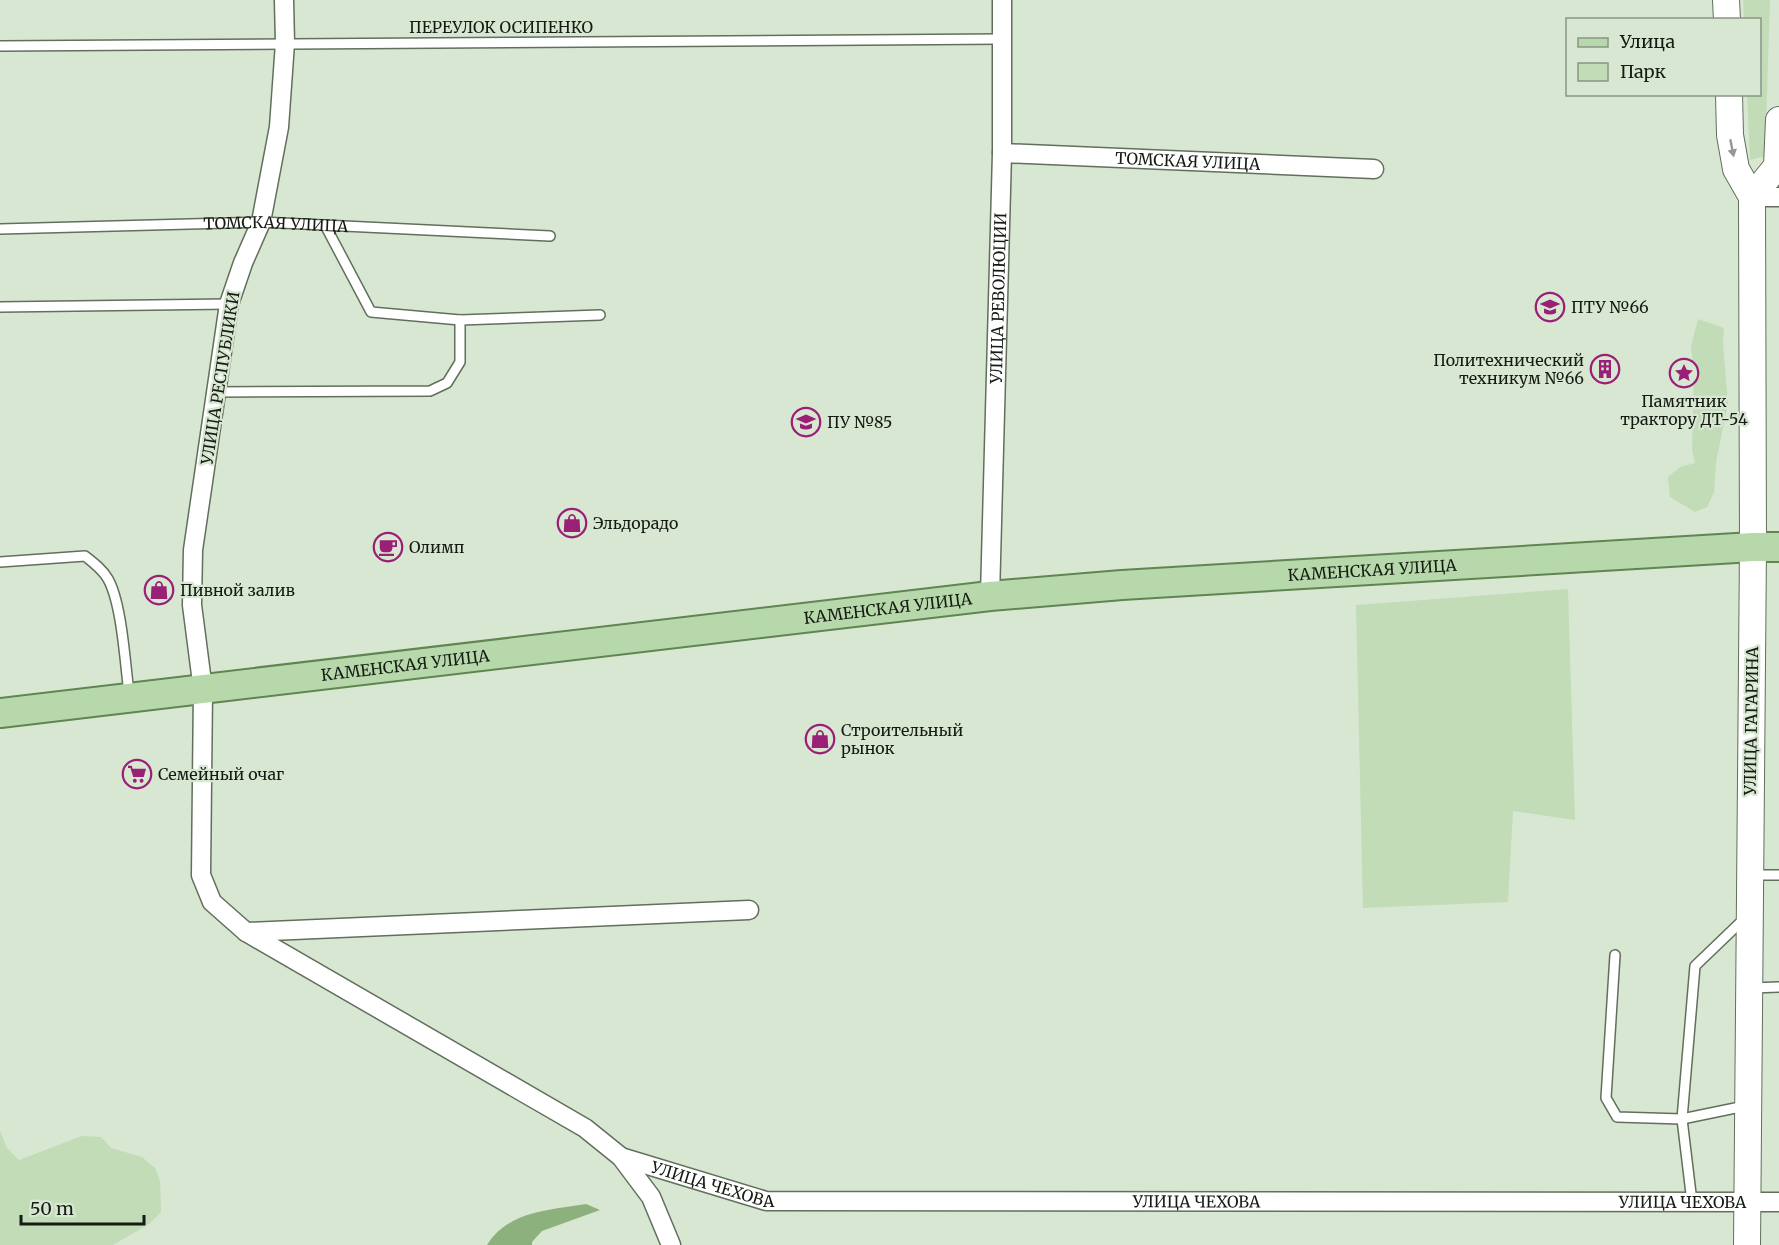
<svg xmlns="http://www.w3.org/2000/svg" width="1779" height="1245" viewBox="0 0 1779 1245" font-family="Merriweather,serif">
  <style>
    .green { fill: #c1dcb7 }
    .water { fill: #8cb17d }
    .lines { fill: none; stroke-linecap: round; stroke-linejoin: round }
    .lane-casing { stroke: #616f5c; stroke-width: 12 }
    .street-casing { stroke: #616f5c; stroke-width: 21 }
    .secondary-casing { stroke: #616f5c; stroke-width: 28 }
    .primary-casing { stroke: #5f8550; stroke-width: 32 }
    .lane { stroke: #fff; stroke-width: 9 }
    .street { stroke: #fff; stroke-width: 18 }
    .secondary { stroke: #fff; stroke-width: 26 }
    .primary { stroke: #b7d8aa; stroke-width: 28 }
    .oneway { fill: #969895 }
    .labels { text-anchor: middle; stroke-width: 4.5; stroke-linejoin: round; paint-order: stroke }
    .street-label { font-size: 16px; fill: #151b13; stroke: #d8e7d2 }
    .poi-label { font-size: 16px; fill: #151b13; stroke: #d8e7d2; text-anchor: start }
  </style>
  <rect width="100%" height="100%" fill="#d8e7d2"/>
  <g class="green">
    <path d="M 1743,0 L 1770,0 L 1765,156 L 1750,160 L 1747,95 L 1760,94 L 1760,20 L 1744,19 Z"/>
    <path d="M 1698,319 L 1724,328 L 1723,344 L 1728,404 L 1716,462 L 1714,492 L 1707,507 L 1695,512 L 1670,497 L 1668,477 L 1680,467 L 1695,463 L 1692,450 L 1694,375 L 1691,346 Z"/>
    <path d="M 1568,589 L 1575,820 L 1513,811 L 1508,902 L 1363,908 L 1356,605 Z"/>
    <path d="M 0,1131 L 7,1148 L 19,1160 L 82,1136 L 101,1137 L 111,1148 L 142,1157 L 155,1168 L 160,1181 L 161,1212 L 149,1224 L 113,1245 L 0,1245 Z"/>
  </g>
  <path class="water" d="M 586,1204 L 600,1210 L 542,1231 L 532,1242 L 532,1245 L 487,1245 C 508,1211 550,1210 586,1204 Z"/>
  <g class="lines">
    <g class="lane-casing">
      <g id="lane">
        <path d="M 0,46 L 1002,39"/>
        <path d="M 325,225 L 371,312 L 460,320 L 600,315"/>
        <path id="s1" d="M 0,229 L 261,222 L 550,236"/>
        <path d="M 0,307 L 229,304"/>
        <path d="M 216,392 L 430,391 L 447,383 L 460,362 L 460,320"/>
        <path d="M 0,562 L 85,556 C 94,563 103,570 108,579 C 122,604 125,663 129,693"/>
        <path d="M 1751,875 L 1779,875"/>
        <path d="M 1615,955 L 1606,1098 L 1617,1117 L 1682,1119 L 1745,1106"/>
        <path d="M 1751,988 L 1779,987"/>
        <path d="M 1692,1202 L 1682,1119 L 1695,966 L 1746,917"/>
      </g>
    </g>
    <g class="street-casing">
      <g id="street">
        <path d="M 284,0 L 285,43 L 279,127 L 261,222 L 243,263 L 229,304 L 193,550 L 192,605 L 203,690 L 201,875 L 212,902 L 246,932 L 585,1128 L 621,1157 L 651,1197 L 671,1245"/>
        <path id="s2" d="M 1002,153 L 1374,169"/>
        <path d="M 1752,197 L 1779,197"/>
        <path id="s3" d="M 990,596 L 1002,153 L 1002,0"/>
        <path d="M 246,932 L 749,910"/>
        <path id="s4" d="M 621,1157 L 766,1201 L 1779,1202"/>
      </g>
    </g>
    <g class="secondary-casing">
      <g id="secondary">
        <path d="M 1726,0 L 1727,20"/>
        <path d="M 1729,94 L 1730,135 L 1736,169 L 1752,197 L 1753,547 L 1747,1245"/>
        <path d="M 1752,197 L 1777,166 L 1779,120"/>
      </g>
    </g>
    <g class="primary-casing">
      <g id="primary">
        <path id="s5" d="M 0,713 L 990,596 L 1122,585 L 1753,547 L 1779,547"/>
      </g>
    </g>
    <use href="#lane" class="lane"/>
    <use href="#street" class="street"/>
    <use href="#secondary" class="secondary"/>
    <use href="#primary" class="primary"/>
  </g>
  <defs><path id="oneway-solid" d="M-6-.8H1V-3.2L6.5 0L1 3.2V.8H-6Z" transform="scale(1.5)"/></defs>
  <use class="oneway" href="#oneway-solid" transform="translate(1732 148) rotate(79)"/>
  <defs>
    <g id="university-ring" transform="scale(1.5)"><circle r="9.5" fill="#d8e7d2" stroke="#9a1f77" stroke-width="1.5"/><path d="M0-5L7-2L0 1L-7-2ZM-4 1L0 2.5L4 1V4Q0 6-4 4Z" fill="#9a1f77"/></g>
    <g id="building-ring" transform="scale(1.5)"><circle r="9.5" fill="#d8e7d2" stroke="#9a1f77" stroke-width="1.5"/><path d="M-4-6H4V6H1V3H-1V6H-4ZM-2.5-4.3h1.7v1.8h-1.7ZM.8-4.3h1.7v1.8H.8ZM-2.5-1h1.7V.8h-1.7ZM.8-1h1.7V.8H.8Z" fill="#9a1f77"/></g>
    <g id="sight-ring" transform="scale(1.5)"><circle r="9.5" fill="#d8e7d2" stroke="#9a1f77" stroke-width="1.5"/><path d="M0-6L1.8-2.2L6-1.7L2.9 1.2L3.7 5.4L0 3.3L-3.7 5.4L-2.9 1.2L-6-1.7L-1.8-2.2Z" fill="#9a1f77"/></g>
    <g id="shop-ring" transform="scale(1.5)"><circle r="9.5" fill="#d8e7d2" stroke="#9a1f77" stroke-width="1.5"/><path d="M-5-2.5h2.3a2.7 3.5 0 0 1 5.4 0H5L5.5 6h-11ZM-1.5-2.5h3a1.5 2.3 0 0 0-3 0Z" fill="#9a1f77"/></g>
    <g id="cafe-ring" transform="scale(1.5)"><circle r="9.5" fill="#d8e7d2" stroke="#9a1f77" stroke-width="1.5"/><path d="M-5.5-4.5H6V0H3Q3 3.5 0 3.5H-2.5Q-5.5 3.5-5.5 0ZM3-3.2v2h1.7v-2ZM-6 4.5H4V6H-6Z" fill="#9a1f77"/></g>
    <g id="supermarket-ring" transform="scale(1.5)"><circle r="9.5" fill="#d8e7d2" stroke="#9a1f77" stroke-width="1.5"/><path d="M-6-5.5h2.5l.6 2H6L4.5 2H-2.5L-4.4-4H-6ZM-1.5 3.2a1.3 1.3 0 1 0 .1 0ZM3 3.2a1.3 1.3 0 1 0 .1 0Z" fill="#9a1f77"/></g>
  </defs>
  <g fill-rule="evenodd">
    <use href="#university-ring" x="1550" y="307"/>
    <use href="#building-ring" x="1605" y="369"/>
    <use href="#sight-ring" x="1684" y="373"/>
    <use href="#university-ring" x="806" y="422"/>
    <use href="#shop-ring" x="572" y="523"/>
    <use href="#cafe-ring" x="388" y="547"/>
    <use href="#shop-ring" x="159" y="590"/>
    <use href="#shop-ring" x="820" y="739"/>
    <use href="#supermarket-ring" x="137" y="774"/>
  </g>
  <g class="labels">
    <g class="street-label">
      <text x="501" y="33">ПЕРЕУЛОК ОСИПЕНКО</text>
      <text dy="6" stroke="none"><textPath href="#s2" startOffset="186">ТОМСКАЯ УЛИЦА</textPath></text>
      <text dy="6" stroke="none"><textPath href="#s1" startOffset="276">ТОМСКАЯ УЛИЦА</textPath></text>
      <text dy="6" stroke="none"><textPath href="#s3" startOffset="298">УЛИЦА РЕВОЛЮЦИИ</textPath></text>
      <text transform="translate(220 378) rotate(-81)" y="6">УЛИЦА РЕСПУБЛИКИ</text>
      <text dy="6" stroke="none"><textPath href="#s5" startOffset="1380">КАМЕНСКАЯ УЛИЦА</textPath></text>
      <text dy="6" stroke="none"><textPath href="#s5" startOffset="894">КАМЕНСКАЯ УЛИЦА</textPath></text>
      <text dy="6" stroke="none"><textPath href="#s5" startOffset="408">КАМЕНСКАЯ УЛИЦА</textPath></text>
      <text transform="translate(1751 721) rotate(-89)" y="6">УЛИЦА ГАГАРИНА</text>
      <text dy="6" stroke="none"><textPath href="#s4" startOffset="96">УЛИЦА ЧЕХОВА</textPath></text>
      <text dy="6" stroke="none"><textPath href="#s4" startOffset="582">УЛИЦА ЧЕХОВА</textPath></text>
      <text dy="6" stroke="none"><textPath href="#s4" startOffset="1068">УЛИЦА ЧЕХОВА</textPath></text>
    </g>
    <g class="poi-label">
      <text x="1571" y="313">ПТУ №66</text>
      <text x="1584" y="366" text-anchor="end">Политехнический<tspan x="1584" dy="18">техникум №66</tspan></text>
      <text x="1684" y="407" text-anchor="middle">Памятник<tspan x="1684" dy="18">трактору ДТ-54</tspan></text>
      <text x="827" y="428">ПУ №85</text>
      <text x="593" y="529">Эльдорадо</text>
      <text x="409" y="553">Олимп</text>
      <text x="180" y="596">Пивной залив</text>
      <text x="841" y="736">Строительный<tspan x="841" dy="18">рынок</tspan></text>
      <text x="158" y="780">Семейный очаг</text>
    </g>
  </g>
  <rect x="1566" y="18" width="195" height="78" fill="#d8e7d2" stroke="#8a9586" stroke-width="1.5"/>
  <rect x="1578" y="38" width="30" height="9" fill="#b7d8aa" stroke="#8a9586" stroke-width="1.5"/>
  <text x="1620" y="48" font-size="18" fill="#151b13">Улица</text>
  <rect x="1578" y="63" width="30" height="18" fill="#c1dcb7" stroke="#8a9586" stroke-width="1.5"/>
  <text x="1620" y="78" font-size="18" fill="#151b13">Парк</text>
  <path d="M21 1215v9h123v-9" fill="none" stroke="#151b13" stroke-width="3"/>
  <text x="30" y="1215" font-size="18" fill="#151b13" stroke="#d8e7d2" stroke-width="4.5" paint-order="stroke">50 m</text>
</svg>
